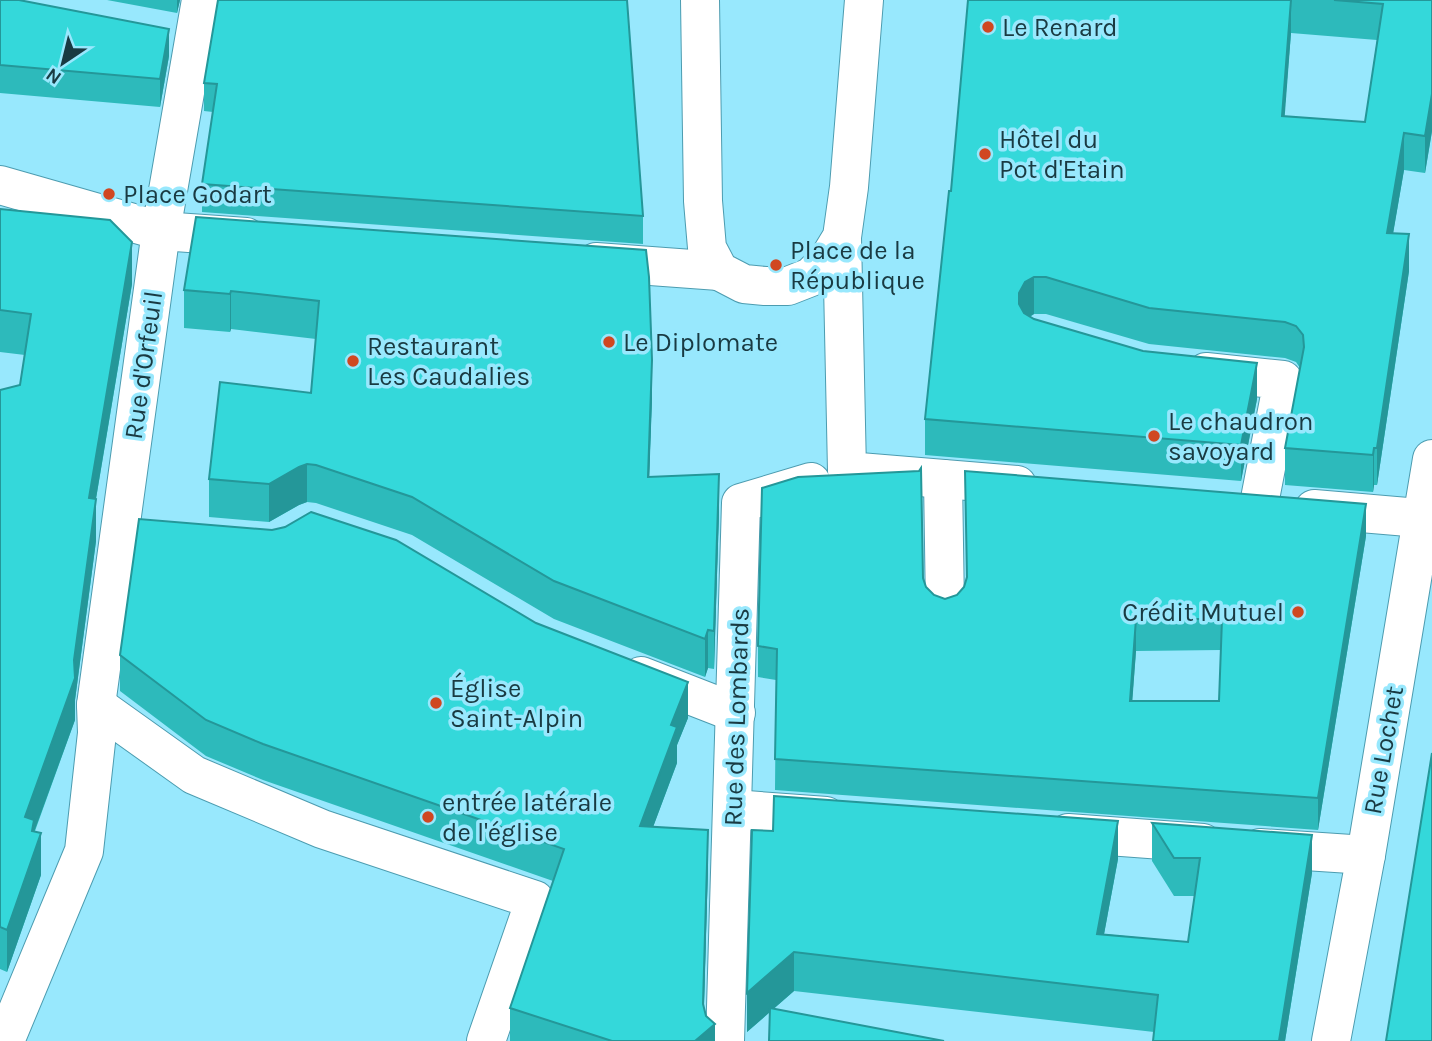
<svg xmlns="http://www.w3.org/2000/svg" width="1432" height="1041" viewBox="0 0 1432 1041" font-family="Karla,sans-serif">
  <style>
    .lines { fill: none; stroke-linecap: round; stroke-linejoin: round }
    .minor-casing { stroke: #4c9cb0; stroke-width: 40 }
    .minor { stroke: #fff; stroke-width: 38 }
    .wall { fill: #2dbabb; fill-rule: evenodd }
    .shaded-wall { fill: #249799 }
    .building { fill: #34d8da; stroke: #249799; stroke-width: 2; fill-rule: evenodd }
    .poi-dot { fill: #d04721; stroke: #98e8fd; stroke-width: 2.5 }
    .labels { text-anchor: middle; stroke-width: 7; stroke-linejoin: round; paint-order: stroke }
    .poi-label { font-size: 26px; fill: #193a42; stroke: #98e8fd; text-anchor: start }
    .street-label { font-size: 26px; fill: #193a42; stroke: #98e8fd }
  </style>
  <rect width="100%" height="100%" fill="#98e8fd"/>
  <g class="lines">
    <g class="minor-casing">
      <g id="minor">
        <path d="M 700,0 L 703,201 L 707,248 L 719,271 L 744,284 L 765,286 L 788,286 L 811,277 L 828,260 L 842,237 L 849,187 L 864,0"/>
        <path d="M 0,185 L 161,231 L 246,237"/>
        <path d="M 842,237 L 847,471 L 1017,485"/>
        <path d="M 596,262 L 719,271"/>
        <path d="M 1206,372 L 1283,380 L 1259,504"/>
        <path d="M 943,479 L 945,608"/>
        <path d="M 1314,509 L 1432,519"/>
        <path d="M 641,676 L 736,713"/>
        <path d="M 96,705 L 194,775 L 322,829 L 535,900 L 486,1041"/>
        <path d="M 733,809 L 826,816"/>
        <path d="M 1068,833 L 1203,843"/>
        <path d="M 1260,848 L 1366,855"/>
        <path d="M 5,1041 L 84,851 L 97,733 L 96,705 L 161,231 L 201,0"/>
        <path d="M 725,1041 L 741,503 L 811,482"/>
        <path d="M 1331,1041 L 1366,855 L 1432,459"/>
      </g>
    </g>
    <use href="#minor" class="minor"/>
  </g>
  <g class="wall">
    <path d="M 0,0 L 169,56 L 160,107 L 0,93 Z"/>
    <path d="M 107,0 L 180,0 L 177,13 Z"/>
    <path d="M 218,0 L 643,216 L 643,244 L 202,212 L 202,184 L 213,112 L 204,111 L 204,83 Z"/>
    <path d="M 968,0 L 1432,0 L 1432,131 L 1425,173 L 1404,170 L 1393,233 L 1409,271 L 1377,485 L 1374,485 L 1373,492 L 1285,485 L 1285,448 L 1300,368 L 1296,362 L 1285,358 L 1149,344 L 1046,314 L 1034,314 L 1030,317 L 1034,319 L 1257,399 L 1241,481 L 925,455 L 925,419 L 951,191 ZM 1291,33 L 1377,40 L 1365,122 L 1284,116 Z"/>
    <path d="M 0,209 L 132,284 L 96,499 L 96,541 L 75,700 L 75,720 L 35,831 L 41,875 L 7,972 L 0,969 L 0,390 L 20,385 L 25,355 L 0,352 Z"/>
    <path d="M 196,217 L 652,398 L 649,477 L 719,512 L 714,669 L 708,668 L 705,677 L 554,619 L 412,535 L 316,503 L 307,502 L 299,505 L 269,522 L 209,517 L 209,479 L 311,393 L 316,339 L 231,329 L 230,332 L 184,328 L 184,290 Z"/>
    <path d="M 1366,536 L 1318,830 L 775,790 L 776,680 L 758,677 L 758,646 L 923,578 L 926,587 L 934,595 L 945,599 ZM 1221,650 L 1219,701 L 1132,701 L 1136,651 Z"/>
    <path d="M 120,655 L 688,718 L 677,745 L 677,763 L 653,827 L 708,866 L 704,1008 L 715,1041 L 510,1041 L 510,1008 L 553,881 L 263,780 L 206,756 L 120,691 Z"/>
    <path d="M 1152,823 L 1312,873 L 1285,1041 L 1153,1041 L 1154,1032 L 794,991 L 747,1032 L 752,830 L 1118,859 L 1104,934 L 1188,942 L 1195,896 L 1174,896 L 1152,861 Z"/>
  </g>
  <g class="shaded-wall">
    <path d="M 177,0 L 180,0 L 177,13 Z"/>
    <path d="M 1291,0 L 1291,33 L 1282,152 L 1282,116 Z"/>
    <path d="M 169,29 L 169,56 L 160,107 L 160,79 Z"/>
    <path d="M 1432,94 L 1432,131 L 1425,173 L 1425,136 Z"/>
    <path d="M 1404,133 L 1404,170 L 1387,269 L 1387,233 Z"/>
    <path d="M 1409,234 L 1409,271 L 1377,485 L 1377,448 Z"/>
    <path d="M 132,242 L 132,284 L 89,540 L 89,498 Z"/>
    <path d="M 1034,277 L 1034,314 L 1025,319 L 1019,329 L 1019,293 L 1025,282 Z"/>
    <path d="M 231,291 L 231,329 L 230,332 L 230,294 Z"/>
    <path d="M 652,360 L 652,398 L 648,515 L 648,477 Z"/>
    <path d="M 1257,363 L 1257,399 L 1241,481 L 1241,445 Z"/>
    <path d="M 1374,448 L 1374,485 L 1373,492 L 1373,455 Z"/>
    <path d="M 307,464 L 307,502 L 299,505 L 269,522 L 269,484 L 299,467 Z"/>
    <path d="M 719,474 L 719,512 L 714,669 L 714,631 Z"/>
    <path d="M 96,499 L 96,541 L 75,700 L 75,720 L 34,832 L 41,833 L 41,875 L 7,972 L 7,930 L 25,817 L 74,660 Z"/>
    <path d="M 1366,504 L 1366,536 L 1318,830 L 1318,798 Z"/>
    <path d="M 1136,619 L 1136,651 L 1130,732 L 1130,701 Z"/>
    <path d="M 708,630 L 708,668 L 705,677 L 705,639 Z"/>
    <path d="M 688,682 L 688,718 L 677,745 L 677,763 L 640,862 L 640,826 L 671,725 Z"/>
    <path d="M 1118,821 L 1118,859 L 1097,972 L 1097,934 Z"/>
    <path d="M 708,830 L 708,866 L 703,1034 L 715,1024 L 715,1041 L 695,1041 L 703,1004 Z"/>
    <path d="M 1312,835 L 1312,873 L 1285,1041 L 1279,1041 Z"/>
    <path d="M 794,952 L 794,991 L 747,1032 L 747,993 Z"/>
  </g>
  <g class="building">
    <path d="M 0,0 L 19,0 L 169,29 L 160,79 L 0,65 Z"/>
    <path d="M 218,0 L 627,0 L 643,216 L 202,184 L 217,84 L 204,83 Z"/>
    <path d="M 968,0 L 1291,0 L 1282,116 L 1365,122 L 1383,4 L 1334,0 L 1432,0 L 1432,94 L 1425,136 L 1404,133 L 1387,233 L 1409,234 L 1377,448 L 1374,448 L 1373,455 L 1285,448 L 1304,347 L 1303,335 L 1296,326 L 1285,322 L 1149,308 L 1046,277 L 1034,277 L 1025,282 L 1019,293 L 1019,304 L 1024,313 L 1034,319 L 1143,351 L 1257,363 L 1241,445 L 925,419 L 949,191 L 951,191 Z"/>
    <path d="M 0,209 L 110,220 L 132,242 L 89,498 L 96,499 L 74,660 L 75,678 L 25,817 L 34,820 L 32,831 L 41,833 L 7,930 L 0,927 L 0,390 L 20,385 L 31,314 L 0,310 Z"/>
    <path d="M 196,217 L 646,250 L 649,277 L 652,360 L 648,477 L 719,474 L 714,631 L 708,630 L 705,639 L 554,581 L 412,497 L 316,465 L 307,464 L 299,467 L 269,484 L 209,479 L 220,382 L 311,393 L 319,301 L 231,291 L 230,294 L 184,290 Z"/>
    <path d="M 921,468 L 923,578 L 926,587 L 934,595 L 945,599 L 957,595 L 964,587 L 967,577 L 965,471 L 1366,504 L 1318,798 L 775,759 L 777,649 L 758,646 L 762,488 L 798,477 L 919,471 ZM 1136,619 L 1222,619 L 1219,701 L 1130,701 Z"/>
    <path d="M 311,512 L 396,540 L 536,623 L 688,682 L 671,725 L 677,727 L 640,826 L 708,830 L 703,1004 L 706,1016 L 715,1024 L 695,1041 L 612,1041 L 510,1008 L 564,849 L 263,744 L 206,720 L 120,655 L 139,519 L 272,530 L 285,527 Z"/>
    <path d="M 1432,753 L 1432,1041 L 1386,1041 Z"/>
    <path d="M 774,796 L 1118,821 L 1097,934 L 1188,942 L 1200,858 L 1174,858 L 1152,823 L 1312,835 L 1279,1041 L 1153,1041 L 1158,995 L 794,952 L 747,993 L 752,830 L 773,831 Z"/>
    <path d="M 770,1008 L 944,1041 L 769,1041 Z"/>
  </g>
  <g class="poi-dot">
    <circle cx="988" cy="27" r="7"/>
    <circle cx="985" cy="154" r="7"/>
    <circle cx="109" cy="194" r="7"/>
    <circle cx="776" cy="265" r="7"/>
    <circle cx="609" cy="342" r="7"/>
    <circle cx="353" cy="361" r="7"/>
    <circle cx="1154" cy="436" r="7"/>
    <circle cx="1298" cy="612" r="7"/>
    <circle cx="436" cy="703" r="7"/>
    <circle cx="428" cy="817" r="7"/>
  </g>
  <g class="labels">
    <g class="poi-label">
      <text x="1002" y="36">Le Renard</text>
      <text x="999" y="148">Hôtel du<tspan x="999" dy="30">Pot d'Etain</tspan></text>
      <text x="123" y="203">Place Godart</text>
      <text x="790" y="259">Place de la<tspan x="790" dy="30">République</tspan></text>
      <text x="623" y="351">Le Diplomate</text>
      <text x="367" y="355">Restaurant<tspan x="367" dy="30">Les Caudalies</tspan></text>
      <text x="1168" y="430">Le chaudron<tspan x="1168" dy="30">savoyard</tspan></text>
      <text x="1284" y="621" text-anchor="end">Crédit Mutuel</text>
      <text x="450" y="697">Église<tspan x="450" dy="30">Saint-Alpin</tspan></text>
      <text x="442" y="811">entrée latérale<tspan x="442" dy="30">de l'église</tspan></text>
    </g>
    <g class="street-label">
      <text transform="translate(143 365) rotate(-82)" y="9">Rue d'Orfeuil</text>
      <text transform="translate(736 717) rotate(-88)" y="9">Rue des Lombards</text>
      <text transform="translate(1383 750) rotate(-80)" y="9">Rue Lochet</text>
    </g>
  </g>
  <g transform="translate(63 63) rotate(215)" stroke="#98e8fd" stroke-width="5" paint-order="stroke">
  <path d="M0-5L12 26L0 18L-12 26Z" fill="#193a42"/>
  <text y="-10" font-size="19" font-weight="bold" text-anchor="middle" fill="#193a42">N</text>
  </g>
</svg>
